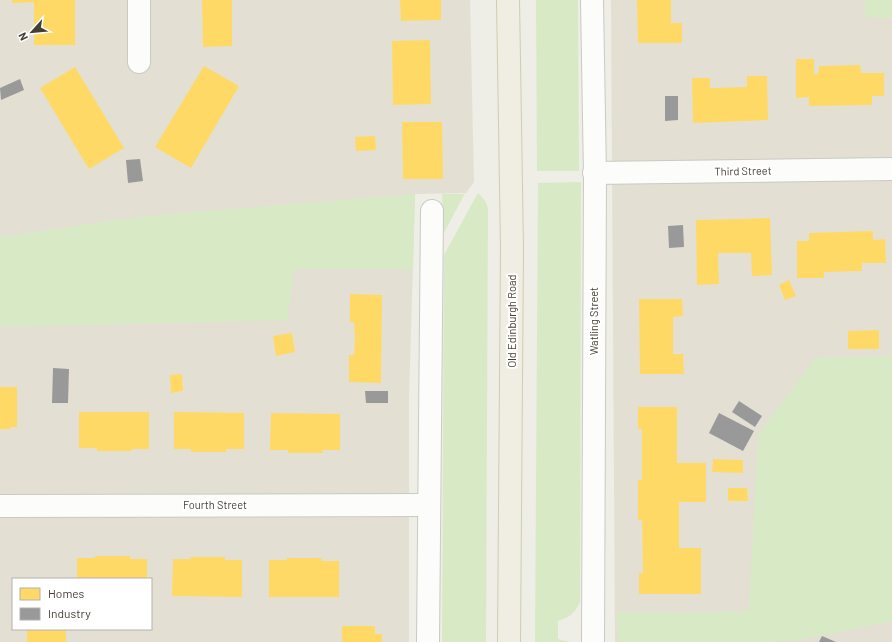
<svg xmlns="http://www.w3.org/2000/svg" width="892" height="642" viewBox="0 0 892 642" font-family="Barlow,sans-serif">
  <style>
    .residential { fill: #e3e0d3; fill-rule: evenodd }
    .green { fill: #d7eac5 }
    .homes { fill: #ffd966 }
    .industry { fill: #999 }
    .lines { fill: none; stroke-linecap: round; stroke-linejoin: round }
    .minor-casing { stroke: #cac9c2; stroke-width: 24 }
    .major-casing { stroke: #d1cbb3; stroke-width: 24 }
    .minor { stroke: #fcfcfb; stroke-width: 22 }
    .major { stroke: #f0eee2; stroke-width: 22 }
    .labels { text-anchor: middle; stroke-width: 4; stroke-linejoin: round; paint-order: stroke }
    .street-label { font-size: 11px; fill: #443f33; stroke: #fff }
  </style>
  <rect width="100%" height="100%" fill="#eeede6"/>
  <g class="residential">
    <path d="M 0,0 L 470,0 L 474,182 L 466,193 L 415,194 L 409,398 L 409,642 L 0,642 ZM 13,579 L 151,579 L 151,629 L 13,629 Z"/>
    <path d="M 611,0 L 892,0 L 892,642 L 615,642 Z"/>
  </g>
  <g class="green">
    <path d="M 536,0 L 578,0 L 579,171 L 537,171 Z"/>
    <path d="M 865,0 L 892,0 L 892,18 L 865,17 Z"/>
    <path d="M 581,182 L 580,602 C 574,614 570,617 558,621 L 558,639 L 570,642 L 535,642 L 538,183 Z"/>
    <path d="M 466,193 L 465,193 L 444,233 L 442,194 Z"/>
    <path d="M 478,193 L 486,202 L 488,209 L 486,642 L 442,642 L 444,255 Z"/>
    <path d="M 415,194 L 413,269 L 294,269 L 287,320 L 0,327 L 0,237 L 146,216 Z"/>
    <path d="M 892,356 L 892,621 L 808,638 L 768,642 L 619,642 L 616,612 L 686,613 L 749,611 L 758,435 L 815,358 Z"/>
  </g>
  <g class="homes">
    <path d="M 12,0 L 75,0 L 75,45 L 34,45 L 34,2 L 12,3 Z"/>
    <path d="M 202,0 L 232,0 L 232,46 L 203,47 Z"/>
    <path d="M 400,0 L 441,0 L 441,20 L 401,21 Z"/>
    <path d="M 637,0 L 671,0 L 671,23 L 682,23 L 682,43 L 638,43 Z"/>
    <path d="M 430,40 L 431,104 L 393,105 L 392,41 Z"/>
    <path d="M 796,59 L 814,59 L 814,74 L 818,74 L 819,66 L 860,65 L 861,73 L 884,73 L 884,96 L 872,96 L 872,105 L 809,106 L 809,97 L 796,98 Z"/>
    <path d="M 204,66 L 239,86 L 191,168 L 155,147 Z"/>
    <path d="M 75,67 L 124,148 L 89,169 L 40,88 Z"/>
    <path d="M 747,76 L 767,76 L 768,120 L 693,123 L 692,78 L 710,78 L 710,88 L 747,87 Z"/>
    <path d="M 402,122 L 442,122 L 443,179 L 403,179 Z"/>
    <path d="M 375,136 L 376,150 L 356,151 L 355,137 Z"/>
    <path d="M 770,218 L 772,275 L 752,276 L 751,253 L 718,253 L 719,284 L 697,285 L 696,220 Z"/>
    <path d="M 873,231 L 873,240 L 885,239 L 886,263 L 862,263 L 862,271 L 824,272 L 824,278 L 797,278 L 797,241 L 809,241 L 809,233 Z"/>
    <path d="M 789,280 L 796,296 L 785,300 L 779,285 Z"/>
    <path d="M 350,294 L 382,295 L 381,383 L 349,382 L 349,355 L 354,355 L 355,338 L 354,322 L 350,322 Z"/>
    <path d="M 639,299 L 682,299 L 683,316 L 673,317 L 673,354 L 683,354 L 684,374 L 640,374 Z"/>
    <path d="M 879,330 L 879,349 L 848,349 L 848,331 Z"/>
    <path d="M 292,333 L 295,352 L 276,356 L 273,336 Z"/>
    <path d="M 182,374 L 183,391 L 171,393 L 170,375 Z"/>
    <path d="M 0,387 L 17,387 L 17,427 L 10,427 L 10,429 L 0,429 Z"/>
    <path d="M 638,407 L 677,407 L 677,463 L 706,463 L 706,502 L 679,502 L 679,548 L 701,548 L 701,594 L 639,594 L 639,573 L 643,573 L 642,520 L 638,520 L 638,480 L 642,480 L 642,429 L 638,429 Z"/>
    <path d="M 79,412 L 149,412 L 149,449 L 132,449 L 131,451 L 97,451 L 97,448 L 79,448 Z"/>
    <path d="M 174,412 L 244,413 L 244,449 L 226,449 L 226,452 L 191,452 L 191,449 L 174,449 Z"/>
    <path d="M 271,413 L 340,414 L 340,450 L 322,450 L 323,453 L 288,453 L 288,450 L 270,450 Z"/>
    <path d="M 713,459 L 743,460 L 743,473 L 712,472 Z"/>
    <path d="M 728,488 L 747,488 L 748,501 L 728,501 Z"/>
    <path d="M 95,556 L 130,556 L 130,559 L 147,559 L 147,579 L 77,579 L 77,558 L 95,558 Z"/>
    <path d="M 190,557 L 225,557 L 225,560 L 242,560 L 242,597 L 172,596 L 173,559 L 191,559 Z"/>
    <path d="M 287,558 L 321,558 L 322,561 L 339,561 L 339,597 L 269,597 L 269,560 L 287,560 Z"/>
    <path d="M 342,626 L 375,626 L 375,634 L 382,634 L 382,642 L 342,642 Z"/>
    <path d="M 34,629 L 66,629 L 66,642 L 27,642 L 27,630 Z"/>
  </g>
  <g class="industry">
    <path d="M 20,79 L 24,90 L 1,100 L 0,88 Z"/>
    <path d="M 665,96 L 678,96 L 678,120 L 665,121 Z"/>
    <path d="M 140,159 L 143,181 L 128,183 L 126,160 Z"/>
    <path d="M 683,225 L 684,247 L 669,248 L 668,226 Z"/>
    <path d="M 53,368 L 69,369 L 68,403 L 52,403 Z"/>
    <path d="M 365,391 L 388,391 L 388,403 L 366,403 Z"/>
    <path d="M 739,401 L 762,416 L 755,427 L 732,412 Z"/>
    <path d="M 719,413 L 754,431 L 743,451 L 709,433 Z"/>
    <path d="M 822,636 L 836,642 L 819,642 Z"/>
  </g>
  <g class="lines">
    <g class="minor-casing">
      <g id="minor">
        <path d="M 139,0 L 139,62"/>
        <path d="M 592,0 L 595,176 L 593,642"/>
        <path d="M 594,173 L 892,169"/>
        <path d="M 0,506 L 429,505"/>
        <path d="M 428,642 L 432,211"/>
      </g>
    </g>
    <g class="major-casing">
      <path id="major" d="M 508,0 L 512,248 L 509,642"/>
    </g>
    <use href="#minor" class="minor"/>
    <use href="#major" class="major"/>
  </g>
  <g class="labels">
    <g class="street-label">
      <text transform="translate(743 171) rotate(-1)" y="4">Third Street</text>
      <text transform="translate(512 321) rotate(-90)" y="4">Old Edinburgh Road</text>
      <text transform="translate(594 321) rotate(-90)" y="4">Watling Street</text>
      <text x="215" y="509">Fourth Street</text>
    </g>
  </g>
  <rect x="12" y="578" width="140" height="52" fill="#ffffff" stroke="#b4b2ad"/>
  <rect x="20" y="588" width="20" height="12" fill="#ffd966" stroke="#b4b2ad"/>
  <text x="48" y="598" font-size="12" fill="#443f33">Homes</text>
  <rect x="20" y="608" width="20" height="12" fill="#999999" stroke="#b4b2ad"/>
  <text x="48" y="618" font-size="12" fill="#443f33">Industry</text>
  <g transform="translate(32 32) rotate(243)" stroke="#ffffff" stroke-width="3" paint-order="stroke">
  <path d="M0-3L7 15L0 10L-7 15Z" fill="#443f33"/>
  <text y="-6" font-size="11" font-weight="bold" text-anchor="middle" fill="#443f33">N</text>
  </g>
</svg>
